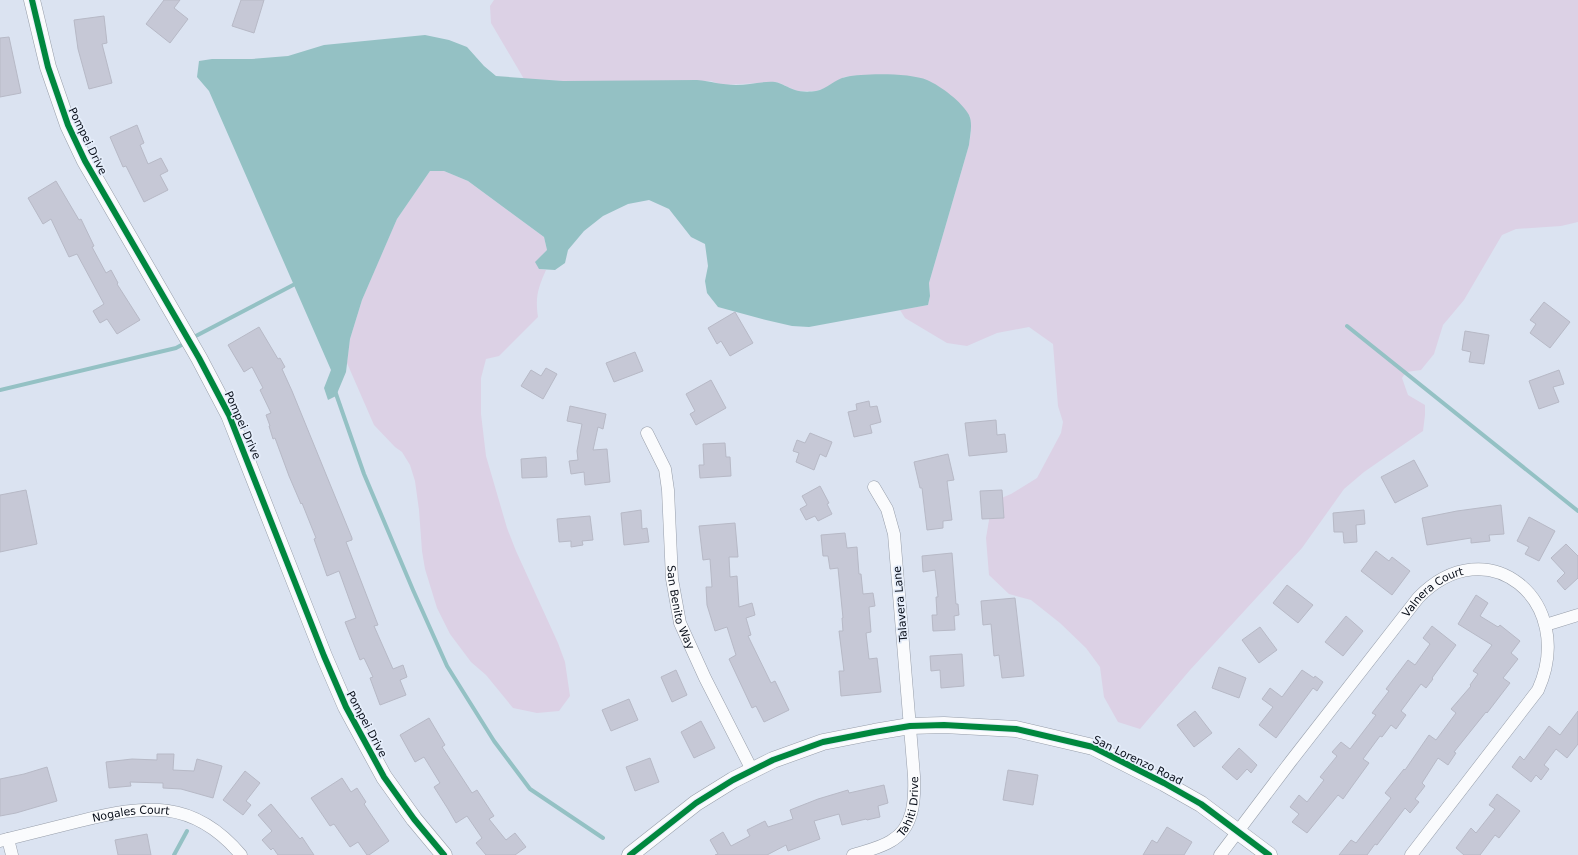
<svg xmlns="http://www.w3.org/2000/svg" width="1578" height="855" viewBox="0 0 1578 855" font-family="'DejaVu Sans',sans-serif">
  <style>
    .green { fill: #dcd1e5 }
    .water { fill: #94c1c4 }
    .lines { fill: none; stroke-linecap: round; stroke-linejoin: round }
    .stream { stroke: #94c1c4; stroke-width: 4 }
    .building { fill: #c6c8d6; stroke: #b7b9c6 }
    .minor-casing { stroke: #979eaa; stroke-width: 13 }
    .tertiary-casing { stroke: #979eaa; stroke-width: 17 }
    .minor { stroke: #fafbfd; stroke-width: 12 }
    .tertiary { stroke: #fafbfd; stroke-width: 16 }
    .cycleway-casing { stroke: #e6eefb; stroke-width: 8 }
    .cycleway { stroke: #00873e; stroke-width: 6 }
    .labels { text-anchor: middle; stroke-width: 3.5; stroke-linejoin: round; paint-order: stroke }
    .street-label { font-size: 11px; fill: #080e19; stroke: #e6eefb }
  </style>
  <rect width="100%" height="100%" fill="#dbe3f1"/>
  <g class="green">
    <path d="M 494,0 L 1578,0 L 1578,222 L 1561,226 L 1516,229 L 1502,235 L 1464,300 L 1443,325 L 1434,354 L 1421,370 L 1406,372 L 1402,378 L 1408,395 L 1425,405 L 1425,415 L 1423,431 L 1364,472 L 1344,489 L 1302,548 L 1190,670 L 1140,729 L 1118,722 L 1104,697 L 1100,667 L 1086,648 L 1060,623 L 1031,600 L 1009,594 L 989,575 L 986,538 L 992,502 L 1011,494 L 1037,478 L 1061,433 L 1063,422 L 1058,406 L 1053,344 L 1029,327 L 997,333 L 967,346 L 947,343 L 905,318 L 900,310 L 928,305 L 930,296 L 929,283 L 969,145 L 971,132 L 970,116 L 902,75 L 860,75 L 844,77 L 829,87 L 816,91 L 797,91 L 777,82 L 722,85 L 711,81 L 563,81 L 524,79 L 491,23 L 490,6 Z"/>
    <path d="M 430,171 L 444,171 L 468,181 L 544,237 L 547,250 L 539,269 L 546,270 C 538,288 535,297 538,317 L 499,356 L 486,359 L 481,378 L 481,414 L 486,456 L 507,528 L 516,551 L 558,643 L 565,662 L 570,696 L 559,711 L 537,713 L 513,708 L 486,675 L 471,662 L 450,634 L 437,608 L 425,569 L 422,551 L 419,510 L 415,481 L 410,465 L 402,452 L 395,447 L 374,425 L 347,363 L 350,339 L 362,300 L 380,258 L 397,219 Z"/>
  </g>
  <path class="water" d="M 425,35 L 449,40 L 467,47 L 484,66 L 496,76 L 563,81 L 697,80 C 710,81 722,85 736,85 C 749,85 762,81 775,82 C 782,83 788,88 795,90 C 800,92 810,92 816,91 C 827,89 835,79 846,77 C 864,73 911,73 927,80 C 941,86 962,102 969,115 C 973,123 970,136 969,145 L 929,283 L 930,296 L 928,305 L 809,327 L 792,326 L 766,320 L 718,307 L 707,293 L 705,281 L 708,266 L 705,244 L 691,237 L 669,209 L 649,200 L 628,204 L 603,216 L 584,231 L 568,250 L 565,263 L 555,270 L 539,269 L 535,262 L 547,250 L 544,237 L 468,181 L 444,171 L 430,171 L 397,219 L 362,300 L 350,339 L 346,372 L 336,396 L 328,400 L 324,388 L 331,370 L 209,91 L 197,77 L 199,61 L 212,59 L 252,59 L 288,56 L 324,45 Z"/>
  <g class="lines">
    <g class="stream">
      <path d="M 1347,326 L 1578,511"/>
      <path d="M 192,338 L 295,284"/>
      <path d="M 0,390 L 176,348 L 187,342"/>
      <path d="M 335,391 L 364,474 L 413,590 L 447,666 L 494,741 L 530,789 L 603,838"/>
      <path d="M 174,855 L 187,831"/>
    </g>
  </g>
  <g class="building">
    <path d="M 164,0 L 180,0 L 174,8 L 188,19 L 170,43 L 146,24 Z"/>
    <path d="M 241,0 L 264,0 L 254,33 L 232,26 Z"/>
    <path d="M 104,16 L 107,43 L 102,44 L 112,83 L 89,89 L 78,49 L 74,20 Z"/>
    <path d="M 9,37 L 21,93 L 0,97 L 0,38 Z"/>
    <path d="M 137,125 L 144,143 L 140,145 L 148,164 L 161,158 L 168,171 L 160,175 L 168,190 L 144,202 L 126,166 L 123,167 L 110,137 Z"/>
    <path d="M 56,181 L 79,220 L 81,219 L 94,246 L 92,247 L 106,273 L 111,270 L 118,283 L 117,284 L 140,320 L 117,334 L 107,319 L 100,323 L 93,311 L 104,304 L 77,254 L 69,257 L 51,219 L 43,224 L 28,198 Z"/>
    <path d="M 1544,302 L 1570,322 L 1550,348 L 1530,333 L 1536,324 L 1530,320 Z"/>
    <path d="M 735,312 L 753,343 L 730,356 L 721,341 L 717,344 L 708,328 Z"/>
    <path d="M 259,327 L 278,359 L 280,358 L 285,367 L 282,369 L 292,391 L 352,538 L 352,540 L 346,542 L 378,625 L 374,626 L 393,669 L 403,665 L 407,677 L 400,680 L 406,695 L 380,705 L 370,678 L 373,677 L 364,658 L 360,660 L 345,622 L 356,618 L 339,571 L 327,576 L 314,539 L 316,538 L 302,503 L 301,504 L 289,476 L 275,438 L 273,439 L 269,426 L 270,426 L 266,415 L 271,413 L 260,390 L 263,388 L 252,367 L 244,372 L 228,345 Z"/>
    <path d="M 1465,331 L 1489,335 L 1484,364 L 1469,362 L 1471,352 L 1462,350 Z"/>
    <path d="M 635,352 L 643,371 L 614,382 L 606,363 Z"/>
    <path d="M 546,368 L 557,374 L 543,399 L 521,386 L 531,370 L 541,376 Z"/>
    <path d="M 1559,370 L 1564,384 L 1553,387 L 1559,402 L 1539,409 L 1529,381 Z"/>
    <path d="M 711,380 L 726,408 L 696,425 L 690,414 L 695,411 L 686,394 Z"/>
    <path d="M 869,401 L 870,407 L 877,406 L 881,422 L 870,425 L 872,433 L 854,437 L 848,412 L 857,410 L 856,404 Z"/>
    <path d="M 570,406 L 606,414 L 603,429 L 598,427 L 593,450 L 607,449 L 610,482 L 585,485 L 584,472 L 571,474 L 569,461 L 578,460 L 577,451 L 582,424 L 567,421 Z"/>
    <path d="M 996,420 L 997,435 L 1005,434 L 1007,452 L 969,456 L 965,423 Z"/>
    <path d="M 810,433 L 832,442 L 826,457 L 820,454 L 814,470 L 796,462 L 799,453 L 793,451 L 797,440 L 805,443 Z"/>
    <path d="M 725,443 L 726,457 L 730,457 L 731,476 L 700,478 L 699,465 L 704,465 L 703,444 Z"/>
    <path d="M 948,454 L 954,480 L 947,481 L 952,520 L 943,521 L 943,528 L 927,530 L 922,488 L 920,488 L 914,462 Z"/>
    <path d="M 546,457 L 547,477 L 522,478 L 521,459 Z"/>
    <path d="M 1414,460 L 1428,486 L 1395,503 L 1381,477 Z"/>
    <path d="M 820,486 L 829,503 L 827,504 L 832,514 L 818,521 L 815,516 L 806,520 L 800,509 L 807,505 L 802,496 Z"/>
    <path d="M 26,490 L 37,544 L 0,552 L 0,495 Z"/>
    <path d="M 1002,490 L 1004,518 L 982,519 L 980,491 Z"/>
    <path d="M 1501,505 L 1504,534 L 1489,535 L 1490,541 L 1471,543 L 1471,538 L 1427,545 L 1422,518 L 1457,511 Z"/>
    <path d="M 641,510 L 642,529 L 647,528 L 649,542 L 624,545 L 621,513 Z"/>
    <path d="M 1364,510 L 1365,524 L 1356,525 L 1357,542 L 1344,543 L 1343,532 L 1334,532 L 1333,513 Z"/>
    <path d="M 590,516 L 593,540 L 582,541 L 583,545 L 571,547 L 571,541 L 559,542 L 557,519 Z"/>
    <path d="M 1529,517 L 1555,531 L 1539,561 L 1525,554 L 1529,547 L 1517,541 Z"/>
    <path d="M 735,523 L 738,557 L 729,557 L 730,577 L 737,576 L 739,607 L 752,603 L 755,615 L 746,618 L 751,635 L 748,636 L 771,683 L 775,681 L 789,710 L 764,722 L 756,706 L 752,708 L 729,659 L 736,655 L 727,627 L 715,631 L 707,605 L 706,587 L 712,587 L 710,559 L 703,560 L 699,526 Z"/>
    <path d="M 845,533 L 847,548 L 857,547 L 859,574 L 861,574 L 863,594 L 873,593 L 875,606 L 869,607 L 871,632 L 866,633 L 869,659 L 877,658 L 881,692 L 841,696 L 839,671 L 844,671 L 839,631 L 843,631 L 842,618 L 843,618 L 838,568 L 830,569 L 828,556 L 823,556 L 821,535 Z"/>
    <path d="M 1566,544 L 1578,556 L 1578,578 L 1565,590 L 1557,581 L 1565,573 L 1551,558 Z"/>
    <path d="M 1376,551 L 1389,561 L 1392,557 L 1410,571 L 1392,595 L 1361,571 Z"/>
    <path d="M 952,553 L 956,604 L 958,604 L 959,615 L 954,616 L 955,630 L 933,631 L 932,615 L 937,615 L 936,597 L 938,597 L 935,570 L 923,572 L 922,556 Z"/>
    <path d="M 1287,585 L 1313,605 L 1298,623 L 1273,603 Z"/>
    <path d="M 1476,595 L 1488,603 L 1480,616 L 1498,627 L 1500,625 L 1520,641 L 1511,653 L 1518,659 L 1503,678 L 1510,683 L 1487,713 L 1486,712 L 1454,752 L 1456,753 L 1448,765 L 1438,758 L 1422,783 L 1425,786 L 1415,799 L 1419,802 L 1410,813 L 1405,808 L 1377,845 L 1375,844 L 1367,855 L 1339,855 L 1351,840 L 1356,843 L 1391,798 L 1385,793 L 1404,769 L 1405,770 L 1429,735 L 1436,740 L 1456,713 L 1451,709 L 1471,686 L 1470,685 L 1478,674 L 1473,671 L 1492,645 L 1458,624 Z"/>
    <path d="M 1015,598 L 1024,676 L 1002,678 L 999,655 L 994,656 L 991,624 L 983,625 L 981,601 Z"/>
    <path d="M 1346,616 L 1363,631 L 1343,656 L 1325,642 Z"/>
    <path d="M 1432,626 L 1456,645 L 1432,678 L 1433,679 L 1426,688 L 1421,684 L 1401,711 L 1406,715 L 1396,729 L 1391,725 L 1382,737 L 1380,736 L 1363,759 L 1369,763 L 1353,785 L 1343,799 L 1338,795 L 1307,833 L 1292,822 L 1299,814 L 1290,807 L 1299,795 L 1307,802 L 1324,780 L 1320,777 L 1337,756 L 1332,752 L 1341,742 L 1350,749 L 1376,715 L 1372,713 L 1389,691 L 1386,689 L 1408,660 L 1415,665 L 1430,644 L 1423,638 Z"/>
    <path d="M 1260,627 L 1277,650 L 1259,663 L 1242,640 Z"/>
    <path d="M 962,654 L 964,686 L 941,688 L 940,670 L 931,671 L 930,656 Z"/>
    <path d="M 1219,667 L 1246,678 L 1239,698 L 1212,688 Z"/>
    <path d="M 676,670 L 687,695 L 672,702 L 661,677 Z"/>
    <path d="M 1302,670 L 1314,678 L 1315,676 L 1323,682 L 1317,691 L 1313,688 L 1276,738 L 1259,725 L 1273,707 L 1262,699 L 1270,688 L 1282,697 Z"/>
    <path d="M 629,699 L 638,720 L 611,731 L 602,710 Z"/>
    <path d="M 1195,711 L 1212,733 L 1194,747 L 1177,725 Z"/>
    <path d="M 1578,711 L 1578,744 L 1567,758 L 1556,749 L 1544,765 L 1549,769 L 1541,780 L 1536,775 L 1531,782 L 1512,767 L 1520,756 L 1524,760 L 1549,726 L 1560,735 Z"/>
    <path d="M 429,718 L 445,745 L 442,747 L 472,793 L 477,790 L 494,816 L 489,819 L 506,840 L 515,833 L 526,847 L 515,855 L 486,855 L 476,843 L 482,838 L 467,816 L 456,823 L 448,809 L 434,787 L 440,783 L 424,757 L 415,762 L 400,735 Z"/>
    <path d="M 701,721 L 715,748 L 694,758 L 681,732 Z"/>
    <path d="M 1239,748 L 1257,765 L 1251,773 L 1247,769 L 1237,780 L 1222,767 Z"/>
    <path d="M 157,754 L 174,754 L 173,770 L 194,771 L 197,759 L 222,766 L 213,798 L 181,789 L 163,788 L 163,783 L 130,782 L 131,786 L 109,788 L 106,762 L 132,759 L 157,760 Z"/>
    <path d="M 650,758 L 659,782 L 635,791 L 626,767 Z"/>
    <path d="M 47,767 L 57,801 L 16,813 L 0,816 L 0,779 L 24,774 Z"/>
    <path d="M 1008,770 L 1038,775 L 1033,805 L 1003,800 Z"/>
    <path d="M 245,771 L 260,783 L 246,801 L 251,805 L 243,815 L 223,800 Z"/>
    <path d="M 342,778 L 351,792 L 357,788 L 366,802 L 364,804 L 389,841 L 369,855 L 367,855 L 358,842 L 350,847 L 334,824 L 330,826 L 311,798 Z"/>
    <path d="M 884,785 L 888,803 L 878,806 L 880,817 L 867,820 L 866,819 L 842,825 L 839,814 L 814,821 L 820,839 L 788,851 L 786,845 L 767,855 L 715,855 L 718,854 L 710,840 L 723,832 L 731,846 L 750,836 L 747,830 L 765,821 L 768,827 L 793,819 L 790,810 L 818,799 L 848,790 L 849,793 Z"/>
    <path d="M 1497,794 L 1520,811 L 1499,838 L 1495,835 L 1480,855 L 1464,855 L 1456,848 L 1471,828 L 1476,833 L 1495,809 L 1489,805 Z"/>
    <path d="M 271,804 L 300,839 L 302,837 L 314,855 L 278,855 L 273,848 L 271,850 L 262,840 L 272,831 L 258,815 Z"/>
    <path d="M 1167,827 L 1192,842 L 1184,855 L 1143,855 L 1152,840 L 1157,843 Z"/>
    <path d="M 147,834 L 151,855 L 118,855 L 115,840 Z"/>
  </g>
  <g class="lines">
    <g class="minor-casing">
      <g id="minor">
        <path id="s1" d="M 647,433 L 665,469 L 668,490 L 672,579 L 680,623 L 705,678 L 752,770"/>
        <path d="M 1552,623 L 1578,615"/>
        <path d="M 8,839 L 12,855"/>
        <path id="s2" d="M 0,841 C 27,834 53,828 80,821 C 145,805 193,798 241,855"/>
        <path id="s3" d="M 853,855 C 865,851 880,848 891,841 C 914,828 915,799 914,776 L 894,534 L 887,509 L 874,487"/>
        <path id="s4" d="M 1220,855 L 1291,761 L 1418,598 C 1487,526 1578,601 1538,690 L 1411,855"/>
      </g>
    </g>
    <g class="tertiary-casing">
      <g id="tertiary">
        <path d="M 32,0 L 48,67 L 68,125 L 85,161 L 199,358 L 229,415 L 324,656 L 346,707 L 384,777 L 414,819 L 444,855"/>
        <path d="M 630,855 L 696,803 L 733,780 L 773,760 L 823,742 L 874,732 L 910,726 L 944,725 L 1016,729 L 1093,747 L 1164,783 L 1201,804 L 1269,855"/>
      </g>
    </g>
    <use href="#minor" class="minor"/>
    <use href="#tertiary" class="tertiary"/>
    <g class="cycleway-casing">
      <g id="cycleway">
        <path d="M 32,0 L 48,67 L 68,125 L 85,161 L 199,358 L 229,415 L 324,656 L 346,707 L 384,777 L 414,819 L 444,855"/>
        <path d="M 630,855 L 696,803 L 733,780 L 773,760 L 823,742 L 874,732 L 910,726 L 944,725 L 1016,729 L 1093,747 L 1164,783 L 1201,804 L 1269,855"/>
      </g>
    </g>
    <use href="#cycleway" class="cycleway"/>
  </g>
  <g class="labels">
    <g class="street-label">
      <text transform="translate(88 141) rotate(64)" y="4">Pompei Drive</text>
      <text transform="translate(243 425) rotate(66)" y="4">Pompei Drive</text>
      <text dy="4" stroke="none"><textPath href="#s4" startOffset="340">Valnera Court</textPath></text>
      <text transform="translate(900 604) rotate(-95)" y="4">Talavera Lane</text>
      <text dy="4" stroke="none"><textPath href="#s1" startOffset="180">San Benito Way</textPath></text>
      <text transform="translate(367 724) rotate(62)" y="4">Pompei Drive</text>
      <text transform="translate(1138 760) rotate(26)" y="4">San Lorenzo Road</text>
      <text dy="4" stroke="none"><textPath href="#s3" startOffset="82">Tahiti Drive</textPath></text>
      <text dy="4" stroke="none"><textPath href="#s2" startOffset="134">Nogales Court</textPath></text>
    </g>
  </g>
</svg>
